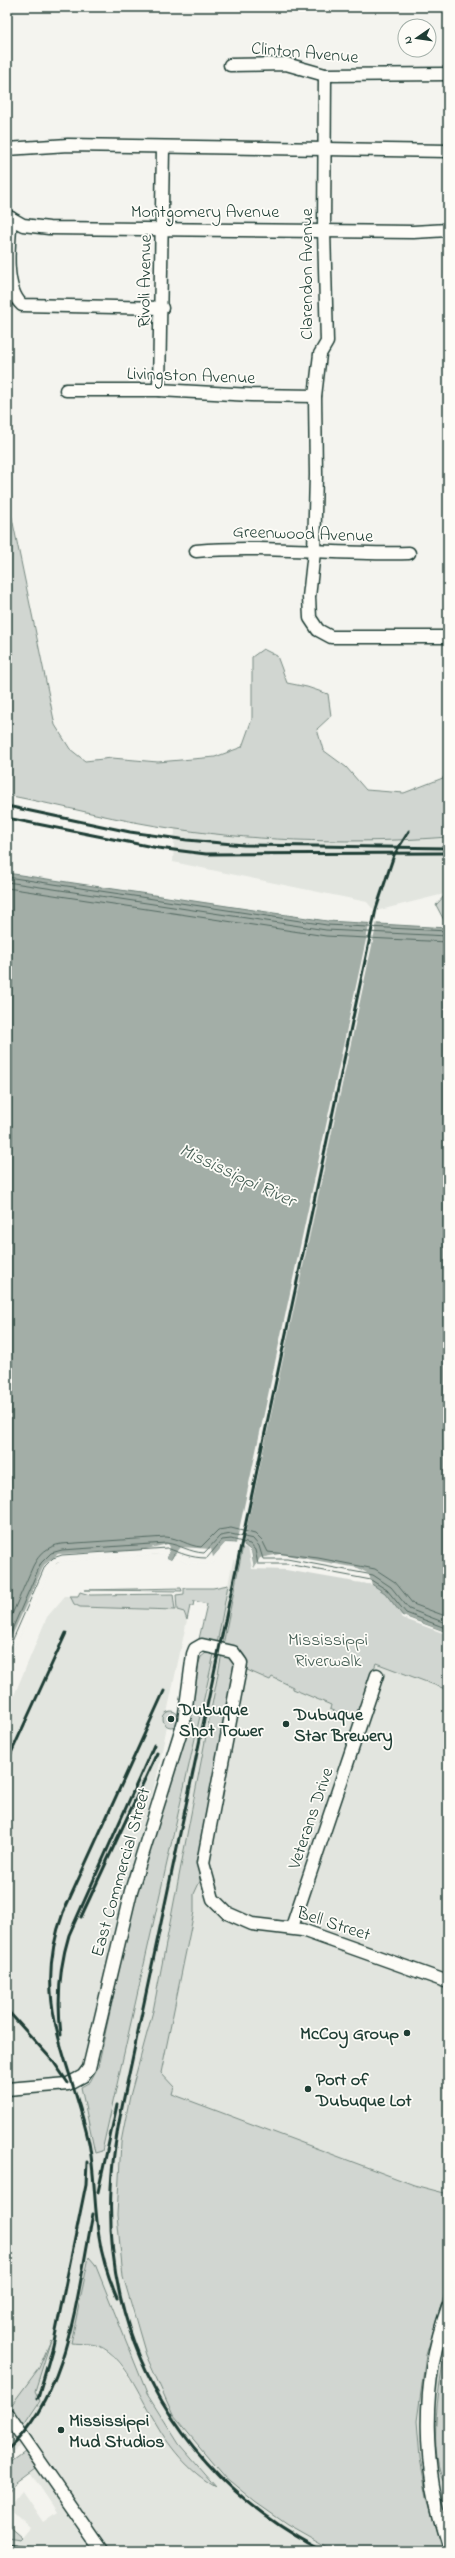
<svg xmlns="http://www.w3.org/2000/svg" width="455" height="2558" viewBox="0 0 455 2558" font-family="'Indie Flower',sans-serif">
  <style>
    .built { fill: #e2e5df; fill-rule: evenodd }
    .green { fill: #d1d6d1; stroke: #788a82 }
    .water { fill: #a3aea7; stroke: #6e8179 }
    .pier { fill: #f4f4ef }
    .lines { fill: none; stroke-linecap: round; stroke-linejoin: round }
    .shore { stroke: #546a62; stroke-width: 1 }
    .minor-casing { stroke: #1f3d34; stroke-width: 15 }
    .minor { stroke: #fdfcf7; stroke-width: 12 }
    .rail { stroke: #1f3d34; stroke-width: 3 }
    .poi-dot { fill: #1f3d34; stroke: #fdfcf7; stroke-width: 1.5 }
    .labels { text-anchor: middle; stroke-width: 3.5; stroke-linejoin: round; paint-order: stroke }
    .street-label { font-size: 18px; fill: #1f3d34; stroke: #fdfcf7 }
    .park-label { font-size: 18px; fill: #435c53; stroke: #fdfcf7 }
    .poi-label { font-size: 18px; font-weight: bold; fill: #1f3d34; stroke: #fdfcf7; text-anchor: start }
    .water-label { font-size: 19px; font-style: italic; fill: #475f56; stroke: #fdfcf7 }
  </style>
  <rect width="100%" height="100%" fill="#f4f4ef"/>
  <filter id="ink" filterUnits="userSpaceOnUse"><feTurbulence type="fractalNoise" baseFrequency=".025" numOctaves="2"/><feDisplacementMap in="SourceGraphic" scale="8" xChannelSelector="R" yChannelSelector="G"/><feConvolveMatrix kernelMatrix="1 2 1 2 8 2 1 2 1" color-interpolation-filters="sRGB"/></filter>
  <g filter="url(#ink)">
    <g class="built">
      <path d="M 175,829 L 272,839 L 391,840 L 448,837 L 448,893 L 380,910 L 372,908 L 367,902 L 173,862 Z"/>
      <path d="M 233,1560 L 240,1562 L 224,1643 L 217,1642 Z"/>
      <path d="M 65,1596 L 70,1596 L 74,1604 L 80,1607 L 182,1610 L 187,1620 L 167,1713 L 167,1726 L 157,1776 L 124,1893 L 82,2066 L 74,2075 L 58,2079 L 7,2082 L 7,1712 L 47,1617 Z"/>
      <path d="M 223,1645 L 235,1647 L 243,1652 L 247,1661 L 247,1670 L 270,1680 L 271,1677 L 293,1687 L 293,1689 L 331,1705 L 330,1709 L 355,1719 L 376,1663 L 448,1690 L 448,2551 L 111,2551 L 30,2438 L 7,2456 L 7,2439 L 22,2428 L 50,2345 L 39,2368 L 11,2410 L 7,2404 L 7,2093 L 64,2090 L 81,2087 L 88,2117 L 102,2150 L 214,1654 L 221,1656 ZM 153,2011 L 153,2371 L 132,2312 L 117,2215 L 121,2142 L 130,2096 ZM 89,2258 L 95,2264 L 147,2393 L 179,2444 L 215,2486 L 172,2447 L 134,2384 L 114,2356 L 98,2346 L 72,2343 Z"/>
      <path d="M 36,2468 L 92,2551 L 7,2551 L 7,2538 L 20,2540 L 30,2528 L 8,2508 L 22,2491 L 43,2522 L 57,2512 L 30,2472 Z"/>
    </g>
    <g class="green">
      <path d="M 7,494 L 55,725 L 70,749 L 85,761 L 112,758 L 158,762 L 215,757 L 242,747 L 252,719 L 252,657 L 263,649 L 277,656 L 287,683 L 307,687 L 328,694 L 331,716 L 317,729 L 323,750 L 346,767 L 366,790 L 404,793 L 448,776 L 448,837 C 358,844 265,842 176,829 C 119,821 63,806 7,795 Z"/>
      <path d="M 448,892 L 448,928 L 436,905 Z"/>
      <path d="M 243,1546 L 286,1568 L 391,1588 L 448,1610 L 448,1690 L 376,1663 L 360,1712 L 355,1720 L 330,1709 L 331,1705 L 293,1689 L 293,1687 L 272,1677 L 270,1680 L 247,1670 C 249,1653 238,1647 223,1645 Z"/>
      <path d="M 228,1585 L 217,1644 L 199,1639 L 207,1604 L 194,1601 L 193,1606 L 190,1606 L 187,1620 L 184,1612 L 177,1610 L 176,1595 L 184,1594 L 184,1588 L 213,1588 Z"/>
      <path d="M 181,1588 L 182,1591 L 84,1590 Z"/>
      <path d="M 80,1592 L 90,1595 L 173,1594 L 175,1610 L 80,1607 L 74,1604 L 70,1596 L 78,1596 Z"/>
      <path d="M 206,1653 L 214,1654 L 102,2151 L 95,2153 L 81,2087 L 90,2082 L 98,2067 L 133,1905 L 198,1665 L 201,1657 Z"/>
      <path d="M 222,1653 L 234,1659 L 235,1668 L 197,1862 L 200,1881 L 194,1894 L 194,1912 L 161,2073 L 174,2087 L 172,2094 L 414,2185 L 448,2194 L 448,2283 L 426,2355 L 417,2421 L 420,2458 L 427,2497 L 442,2551 L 334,2551 L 288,2525 L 255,2502 L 225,2477 L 173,2415 L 146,2355 L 123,2276 L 117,2215 L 121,2142 L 130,2096 L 153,2011 Z"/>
      <circle cx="171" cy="1719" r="8"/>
      <path d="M 89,2257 L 95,2264 L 147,2393 L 179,2444 L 216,2487 C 189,2472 168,2446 153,2418 C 139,2395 125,2357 99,2346 C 91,2343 80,2344 71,2343 Z"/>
      <path d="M 448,2336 L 448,2488 C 424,2463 441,2370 448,2336 Z"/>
      <path d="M 51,2340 L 35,2391 L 40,2401 L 22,2428 L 10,2407 L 39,2368 Z"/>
      <path d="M 25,2452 L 36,2468 L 17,2482 L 7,2494 L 7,2465 Z"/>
      <path d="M 7,2525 L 22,2538 L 20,2540 L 7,2538 Z"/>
    </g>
    <path class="water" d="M 7,873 L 327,921 L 448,928 L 448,1633 L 403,1616 L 385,1593 L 370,1583 L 286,1568 L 254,1568 C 252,1564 253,1561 252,1556 C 251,1544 235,1542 225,1543 L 213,1557 L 174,1554 L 171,1560 L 167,1558 L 168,1553 L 63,1559 L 49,1568 L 7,1663 Z"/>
    <g class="pier">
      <path d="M 370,921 L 377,922 L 243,1545 L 251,1551 L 254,1568 L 260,1558 L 280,1554 L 358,1568 L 369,1574 L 372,1585 L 286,1570 L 252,1569 L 249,1552 L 246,1548 L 230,1545 L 220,1551 L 212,1564 L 187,1563 L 175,1557 L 171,1562 L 165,1559 L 165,1554 L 63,1561 L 57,1563 L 48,1574 L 7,1665 L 7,1647 L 44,1565 L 58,1554 L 142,1550 L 168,1544 L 170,1547 L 167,1558 L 171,1560 L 181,1547 L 211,1549 L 213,1557 L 225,1543 L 236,1544 Z"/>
      <path d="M 400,1615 L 448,1633 L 448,1635 L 402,1618 Z"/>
    </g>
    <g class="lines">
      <g class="shore">
        <path d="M 7,877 L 327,925 L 448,931"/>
        <path d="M 7,882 L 326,930 L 448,936"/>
        <path d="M 7,888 L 326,936 L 448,942"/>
        <path d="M 7,1626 L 33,1566 C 39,1554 48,1546 61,1544 L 166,1537 C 179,1538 188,1546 201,1547 L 218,1530 L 231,1528 L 255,1534 L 263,1542 L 268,1552 L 318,1558 L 375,1569 L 395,1582 L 413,1604 L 448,1617"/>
        <path d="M 7,1641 L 41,1563 L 51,1553 L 62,1550 L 166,1543 C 181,1545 189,1552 204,1553 L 220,1536 L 231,1534 L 253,1539 L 259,1546 L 263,1559 L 287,1559 L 373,1575 L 391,1587 L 409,1609 L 448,1624"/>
        <path d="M 7,1653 L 45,1566 L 53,1558 L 62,1555 L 167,1548 C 181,1553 190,1558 207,1558 L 222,1540 L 231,1539 L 250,1544 L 255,1550 L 258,1564 L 287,1564 L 371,1580 L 387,1590 L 406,1613 L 448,1629"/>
      </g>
      <g class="minor-casing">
        <g id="minor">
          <path d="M 230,65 L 286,64 L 325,75 L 448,74"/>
          <path d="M 325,75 L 324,230 L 327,342 L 320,354 L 315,396 L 316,475 L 314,552 L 309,597 L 310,618 L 318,630 L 331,637 L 448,637"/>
          <path d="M 7,149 L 68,145 L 448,151"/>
          <path d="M 7,216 L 23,225 L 49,228 L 413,232 L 448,230"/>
          <path d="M 11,218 C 9,241 3,288 22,305 L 162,308"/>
          <path d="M 66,390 L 159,390 L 251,395 L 315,396"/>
          <path d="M 159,390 L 163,148"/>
          <path d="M 196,551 C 267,545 338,555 409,553"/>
          <path d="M 292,1927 L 377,1675"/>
          <path d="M 7,2089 L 68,2084 L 83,2076 L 89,2068 L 131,1891 L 184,1721 L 193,1654 L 195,1649 L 202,1645 L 233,1652 L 241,1663 L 203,1863 L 213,1899 L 227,1913 L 252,1924 L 302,1930 L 448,1982"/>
          <path d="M 448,2307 C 420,2384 422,2469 448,2545"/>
          <path d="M 7,2414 L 102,2551"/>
        </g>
      </g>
      <use href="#minor" class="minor"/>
      <g class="rail">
        <path d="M 7,806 L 130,832 L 187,840 L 244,845 L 448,848"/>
        <path d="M 7,818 L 158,848 L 206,854 L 448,853"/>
        <path d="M 7,1762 L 66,1633"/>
        <path d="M 81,1917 L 157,1753"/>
        <path d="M 7,2010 L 53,2061 L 68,2083"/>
        <path d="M 61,2035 C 57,2001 59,1968 69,1935 L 154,1745"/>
        <path d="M 98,2192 L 117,2105"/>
        <path d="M 117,2298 C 109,2279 102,2258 99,2237 C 94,2206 95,2174 89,2143 C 71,2060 30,2002 63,1913 L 164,1691"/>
        <path d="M 38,2398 L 53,2346 L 86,2184 L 87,2162"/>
        <path d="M 7,2450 C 70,2394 77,2292 93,2214"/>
        <path d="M 7,2545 L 50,2551"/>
        <path d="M 323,2551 C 184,2479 104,2346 111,2188 C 113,2137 127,2087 137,2036 L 376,909 L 394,855 L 409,831"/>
      </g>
    </g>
  </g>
  <g class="poi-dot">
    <circle cx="171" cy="1719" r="4"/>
    <circle cx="286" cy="1724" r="4"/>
    <circle cx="407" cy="2033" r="4"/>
    <circle cx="308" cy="2089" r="4"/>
    <circle cx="61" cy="2430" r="4"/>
  </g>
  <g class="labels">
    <g class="street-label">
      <text transform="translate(305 52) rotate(5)" y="6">Clinton Avenue</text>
      <text x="205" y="217">Montgomery Avenue</text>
      <text transform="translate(306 274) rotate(-90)" y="6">Clarendon Avenue</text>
      <text transform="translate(144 281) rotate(-89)" y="6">Rivoli Avenue</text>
      <text transform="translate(191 375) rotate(2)" y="6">Livingston Avenue</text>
      <text transform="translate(303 533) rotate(2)" y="6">Greenwood Avenue</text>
      <text transform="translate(310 1818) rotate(-71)" y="6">Veterans Drive</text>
      <text transform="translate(120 1872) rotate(-74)" y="6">East Commercial Street</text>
      <text transform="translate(334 1923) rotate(18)" y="6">Bell Street</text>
    </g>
    <g class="park-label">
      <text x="328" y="1645">Mississippi<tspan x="328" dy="21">Riverwalk</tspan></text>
    </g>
    <g class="poi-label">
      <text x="179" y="1715">Dubuque<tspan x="179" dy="21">Shot Tower</tspan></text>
      <text x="294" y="1720">Dubuque<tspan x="294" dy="21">Star Brewery</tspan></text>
      <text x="399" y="2039" text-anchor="end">McCoy Group</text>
      <text x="316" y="2085">Port of<tspan x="316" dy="21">Dubuque Lot</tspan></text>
      <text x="69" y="2426">Mississippi<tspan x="69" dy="21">Mud Studios</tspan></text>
    </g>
    <g class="water-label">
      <text transform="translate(238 1174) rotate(25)" y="7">Mississippi River</text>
    </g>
  </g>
  <rect width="455" height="2558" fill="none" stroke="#fdfcf7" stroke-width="24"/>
  <rect x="12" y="12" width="431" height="2534" fill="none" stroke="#1f3d34" stroke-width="1.5" filter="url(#ink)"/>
  <g transform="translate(417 38) rotate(257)"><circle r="19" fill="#fdfcf7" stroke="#a4b0a9"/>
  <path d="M0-3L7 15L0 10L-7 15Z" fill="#1f3d34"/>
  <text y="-6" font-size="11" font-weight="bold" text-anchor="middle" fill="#1f3d34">N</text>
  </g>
</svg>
